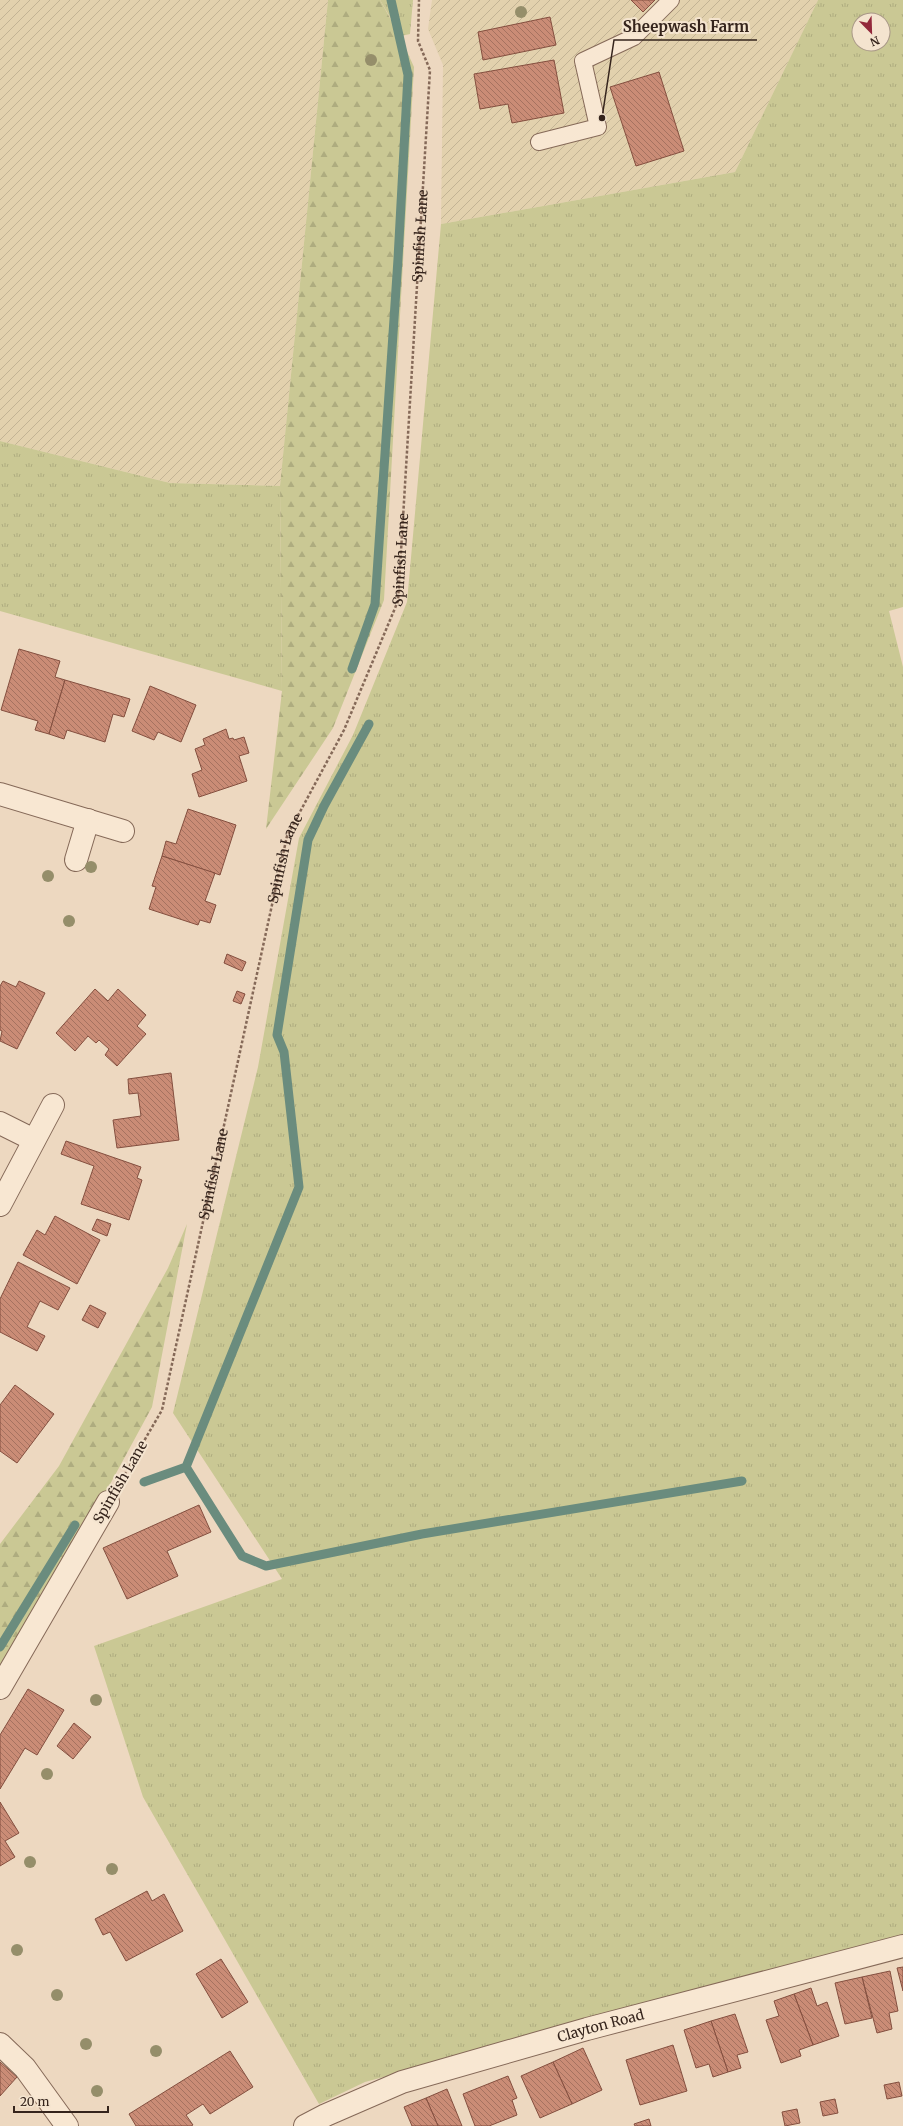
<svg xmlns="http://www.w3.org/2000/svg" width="903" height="2126" viewBox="0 0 903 2126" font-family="Merriweather,serif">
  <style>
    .farmland { fill: url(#farmland-furrows) }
    .grass { fill: url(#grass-tufts); fill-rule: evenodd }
    .forest { fill: url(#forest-firs) }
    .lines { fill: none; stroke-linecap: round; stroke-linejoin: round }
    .stream { stroke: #6a8c7e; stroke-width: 9 }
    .building { fill: url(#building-back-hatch); stroke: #844f3f }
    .service-casing { stroke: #856958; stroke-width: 18 }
    .minor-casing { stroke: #856958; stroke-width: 24 }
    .path { stroke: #856958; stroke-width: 2.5; stroke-dasharray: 3 2; stroke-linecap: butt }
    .service { stroke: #f8e7d2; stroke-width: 16 }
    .minor { stroke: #f8e7d2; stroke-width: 22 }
    .tree { fill: #958e6a }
    .labels { text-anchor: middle; stroke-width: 4; stroke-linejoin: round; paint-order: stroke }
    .street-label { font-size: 14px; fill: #35241c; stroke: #f4e4cf }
    .leader { fill: none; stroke: #35241c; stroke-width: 1.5 }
    .callout-dot { fill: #35241c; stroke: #f4e4cf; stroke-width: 1.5 }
    .callout-label { font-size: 15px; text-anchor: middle; font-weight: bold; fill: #35241c; stroke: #f4e4cf; stroke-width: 4; stroke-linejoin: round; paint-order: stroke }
  </style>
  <defs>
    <pattern id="farmland-furrows" width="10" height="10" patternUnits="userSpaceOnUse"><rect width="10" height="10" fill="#e2d1ad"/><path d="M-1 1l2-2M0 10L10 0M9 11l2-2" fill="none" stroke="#c2b394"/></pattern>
    <pattern id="grass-tufts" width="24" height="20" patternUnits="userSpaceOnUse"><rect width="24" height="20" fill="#cac894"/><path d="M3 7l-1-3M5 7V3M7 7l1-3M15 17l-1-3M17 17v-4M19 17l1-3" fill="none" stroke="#aeac7f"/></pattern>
    <pattern id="forest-firs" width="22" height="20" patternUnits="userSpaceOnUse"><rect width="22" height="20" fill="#cac894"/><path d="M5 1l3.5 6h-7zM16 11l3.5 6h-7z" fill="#aeac7f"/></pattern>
    <pattern id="building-back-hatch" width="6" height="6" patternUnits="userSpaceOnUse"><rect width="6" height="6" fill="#ca8c76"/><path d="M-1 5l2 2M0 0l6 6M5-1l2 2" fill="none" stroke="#a57260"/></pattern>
  </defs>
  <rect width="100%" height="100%" fill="#edd8c0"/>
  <g class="farmland">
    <path d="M 0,0 L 328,0 L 280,486 L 170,483 L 0,441 Z"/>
    <path d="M 432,0 L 818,0 L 735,172 L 441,224 L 443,65 L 428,29 Z"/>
  </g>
  <g class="grass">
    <path d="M 380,0 L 413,0 L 410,34 L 401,36 Z"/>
    <path d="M 818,0 L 903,0 L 903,607 L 889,611 L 903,667 L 903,1936 L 365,2082 L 319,2104 L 143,1797 L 94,1646 L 282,1579 L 173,1413 L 258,1067 L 299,838 L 353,735 L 407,602 L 441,224 L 735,172 ZM 859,20 L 883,20 L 883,44 L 859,44 Z"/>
    <path d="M 0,441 L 170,483 L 280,486 L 282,691 L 0,611 Z"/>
  </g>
  <g class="forest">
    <path d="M 328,0 L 380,0 L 400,36 L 414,67 L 384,600 L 333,728 L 266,829 L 282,691 L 280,486 Z"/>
    <path d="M 187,1224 L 152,1407 L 0,1687 L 0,1544 L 59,1466 L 168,1268 Z"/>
  </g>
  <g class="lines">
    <g class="stream">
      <path d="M 352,669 L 375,604 L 398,259 L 408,75 L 391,0"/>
      <path d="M 186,1467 L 242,1556 L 266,1566 L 422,1534 L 742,1481"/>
      <path d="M 144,1482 L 186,1467 L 299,1187 L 284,1052 L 277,1035 L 308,840 L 324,806 L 369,724"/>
      <path d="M 0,1647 L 75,1525"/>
    </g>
  </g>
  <g class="building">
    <path d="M 631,0 L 655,0 L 643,12 Z"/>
    <path d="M 550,17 L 556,45 L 483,60 L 478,32 Z"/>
    <path d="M 554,60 L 564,113 L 512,123 L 508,104 L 480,109 L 474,74 Z"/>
    <path d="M 659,72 L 684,151 L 636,166 L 610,87 Z"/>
    <path d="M 19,649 L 60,661 L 55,677 L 65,680 L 49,734 L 35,730 L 38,721 L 1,710 Z"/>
    <path d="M 65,680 L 130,699 L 124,717 L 113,714 L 105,742 L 67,730 L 64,739 L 49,734 Z"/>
    <path d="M 150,686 L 196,705 L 181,742 L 158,732 L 154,740 L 132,731 Z"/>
    <path d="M 226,729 L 229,739 L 233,738 L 234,740 L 244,737 L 249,753 L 239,756 L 247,781 L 199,797 L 192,774 L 202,770 L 195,749 L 205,745 L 203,739 Z"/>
    <path d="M 188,809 L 236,825 L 220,875 L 162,856 L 166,841 L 176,844 Z"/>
    <path d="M 162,856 L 215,873 L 205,901 L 216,905 L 210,923 L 200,920 L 198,925 L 149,909 L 156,887 L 152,886 Z"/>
    <path d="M 227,954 L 246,962 L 242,971 L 224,963 Z"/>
    <path d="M 3,981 L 16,987 L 19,981 L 45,993 L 17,1049 L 0,1041 L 2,1031 L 0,1030 L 0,986 Z"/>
    <path d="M 95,989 L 108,1001 L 118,989 L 146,1015 L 137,1026 L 146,1034 L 117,1066 L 105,1055 L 109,1049 L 99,1040 L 96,1043 L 88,1036 L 75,1051 L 56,1033 Z"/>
    <path d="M 237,991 L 245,994 L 241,1004 L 233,1001 Z"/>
    <path d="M 171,1073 L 179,1140 L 117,1148 L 113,1120 L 141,1116 L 138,1093 L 129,1094 L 128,1079 Z"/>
    <path d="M 66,1141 L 141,1167 L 137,1178 L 142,1180 L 129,1220 L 81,1204 L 94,1166 L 61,1154 Z"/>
    <path d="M 55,1216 L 100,1240 L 77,1284 L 23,1255 L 37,1230 L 45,1235 Z"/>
    <path d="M 97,1219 L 111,1224 L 107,1236 L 92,1230 Z"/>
    <path d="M 18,1262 L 70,1288 L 58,1310 L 40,1301 L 27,1327 L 45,1336 L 37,1351 L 0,1332 L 0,1299 Z"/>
    <path d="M 90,1305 L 106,1313 L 98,1328 L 82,1320 Z"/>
    <path d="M 15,1385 L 54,1414 L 17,1463 L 0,1451 L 0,1405 Z"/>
    <path d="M 199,1505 L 211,1532 L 167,1551 L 178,1576 L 127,1599 L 103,1548 Z"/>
    <path d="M 28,1689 L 64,1710 L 37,1755 L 25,1748 L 0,1789 L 0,1735 Z"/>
    <path d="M 74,1723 L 91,1737 L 73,1759 L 57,1746 Z"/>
    <path d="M 0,1802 L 19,1833 L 5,1841 L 15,1857 L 0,1866 Z"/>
    <path d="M 147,1891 L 152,1901 L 164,1894 L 183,1931 L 126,1961 L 110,1932 L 103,1935 L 95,1919 Z"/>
    <path d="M 221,1959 L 248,2002 L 222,2018 L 196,1974 Z"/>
    <path d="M 903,1967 L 903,1991 L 897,1968 Z"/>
    <path d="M 890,1971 L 898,2011 L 889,2013 L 892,2029 L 877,2033 L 862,1977 Z"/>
    <path d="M 862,1977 L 872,2018 L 845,2024 L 835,1983 Z"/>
    <path d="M 811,1988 L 817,2006 L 827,2002 L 839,2036 L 813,2045 L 794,1994 Z"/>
    <path d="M 794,1994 L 813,2045 L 799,2050 L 801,2056 L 781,2063 L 766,2020 L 779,2016 L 774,2001 Z"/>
    <path d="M 735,2014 L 748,2052 L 737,2055 L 741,2068 L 728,2072 L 711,2021 Z"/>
    <path d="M 711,2021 L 728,2072 L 713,2077 L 709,2064 L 696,2068 L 684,2030 Z"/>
    <path d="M 673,2045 L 687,2091 L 640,2105 L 626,2060 Z"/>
    <path d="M 583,2048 L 602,2090 L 572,2104 L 553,2062 Z"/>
    <path d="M 230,2051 L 253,2087 L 210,2114 L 203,2104 L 186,2115 L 193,2125 L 191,2126 L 136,2126 L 129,2114 Z"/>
    <path d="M 0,2062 L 17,2077 L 0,2096 Z"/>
    <path d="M 553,2062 L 572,2104 L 540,2118 L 521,2076 Z"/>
    <path d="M 508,2076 L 517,2098 L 512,2100 L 517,2115 L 489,2126 L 475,2126 L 463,2094 Z"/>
    <path d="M 899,2082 L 902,2096 L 887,2099 L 884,2085 Z"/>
    <path d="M 447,2089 L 462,2126 L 438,2126 L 426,2098 Z"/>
    <path d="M 426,2098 L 438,2126 L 412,2126 L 404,2107 Z"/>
    <path d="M 835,2099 L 838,2113 L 823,2116 L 820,2102 Z"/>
    <path d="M 797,2109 L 800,2123 L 785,2126 L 782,2112 Z"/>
    <path d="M 649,2119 L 651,2126 L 635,2126 L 634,2124 Z"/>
  </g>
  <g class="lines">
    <g class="service-casing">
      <path id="service" d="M 539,142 L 598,127 L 583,61 L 634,37 L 671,0"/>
    </g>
    <g class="minor-casing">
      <g id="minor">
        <path d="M 0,794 L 123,831"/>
        <path d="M 76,860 L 88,820"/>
        <path d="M 0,1123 L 34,1140"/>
        <path d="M 0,1205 L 53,1105"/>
        <path d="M 0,1688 L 108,1502"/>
        <path d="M 0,2044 L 25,2068 L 67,2126"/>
        <path id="s2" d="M 305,2126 L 326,2115 L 402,2082 L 587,2029 L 903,1946"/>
      </g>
    </g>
    <path class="path" id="s1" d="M 122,1479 L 162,1410 L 287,836 L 344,730 L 398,601 L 430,70 L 418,41 L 419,0"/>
    <use href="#service" class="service"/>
    <use href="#minor" class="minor"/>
  </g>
  <g class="tree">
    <circle cx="521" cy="12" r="6"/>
    <circle cx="371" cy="60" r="6"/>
    <circle cx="91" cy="867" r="6"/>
    <circle cx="48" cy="876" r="6"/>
    <circle cx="69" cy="921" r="6"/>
    <circle cx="96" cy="1700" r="6"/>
    <circle cx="47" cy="1774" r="6"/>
    <circle cx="30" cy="1862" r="6"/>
    <circle cx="112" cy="1869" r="6"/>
    <circle cx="17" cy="1950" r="6"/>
    <circle cx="57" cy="1995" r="6"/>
    <circle cx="86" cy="2044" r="6"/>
    <circle cx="156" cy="2051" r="6"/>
    <circle cx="97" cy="2091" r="6"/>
  </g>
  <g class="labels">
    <g class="street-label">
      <text dy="5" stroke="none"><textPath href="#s1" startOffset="1293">Spinfish Lane</textPath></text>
      <text dy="5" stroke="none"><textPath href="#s1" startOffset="969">Spinfish Lane</textPath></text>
      <text dy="5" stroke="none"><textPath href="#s1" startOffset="645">Spinfish Lane</textPath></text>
      <text dy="5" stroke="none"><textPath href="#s1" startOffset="321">Spinfish Lane</textPath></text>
      <text transform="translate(120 1482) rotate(-60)" y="5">Spinfish Lane</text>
      <text dy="5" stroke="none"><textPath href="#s2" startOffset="313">Clayton Road</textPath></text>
    </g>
  </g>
  <path class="leader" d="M602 118L614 40H757"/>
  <circle class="callout-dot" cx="602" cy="118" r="4"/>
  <g class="callout-label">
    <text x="686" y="32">Sheepwash Farm</text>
  </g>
  <g transform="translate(871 32) rotate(157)"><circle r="19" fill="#f4e4cf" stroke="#a89787"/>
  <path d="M0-3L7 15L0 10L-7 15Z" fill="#93293b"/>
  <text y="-6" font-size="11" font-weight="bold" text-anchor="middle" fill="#35241c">N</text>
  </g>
  <path d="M14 2106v6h94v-6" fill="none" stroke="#35241c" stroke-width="2"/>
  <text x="20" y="2106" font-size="12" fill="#35241c" stroke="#f4e4cf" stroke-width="3" paint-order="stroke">20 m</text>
</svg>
